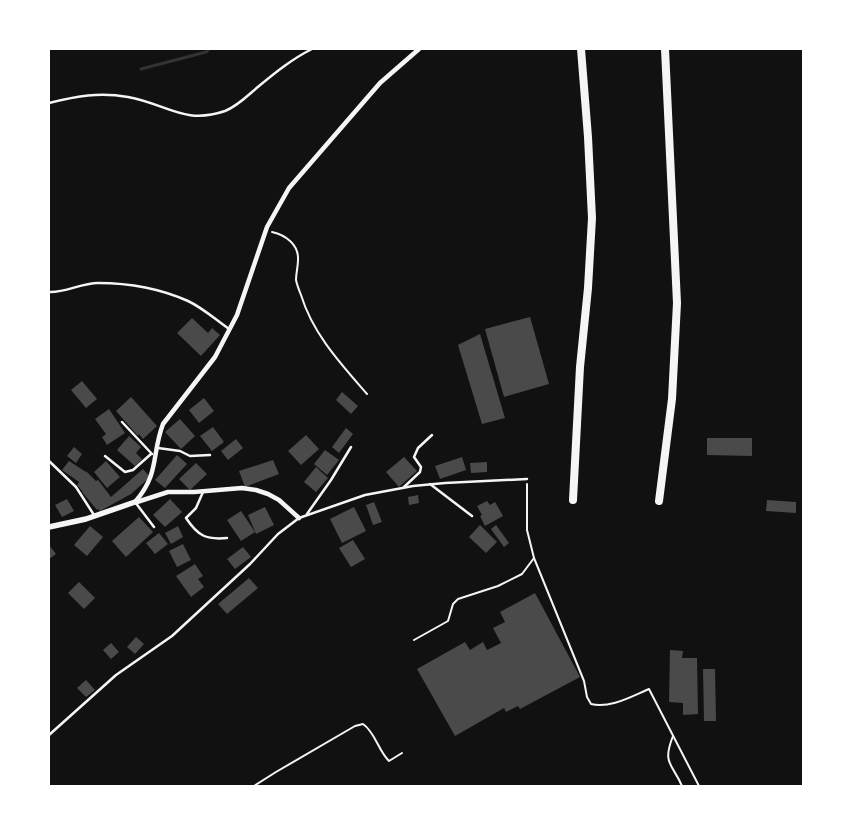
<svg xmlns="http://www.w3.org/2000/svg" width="852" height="835" viewBox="0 0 852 835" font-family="Rubik,sans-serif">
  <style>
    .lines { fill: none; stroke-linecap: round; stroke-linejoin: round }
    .stream { stroke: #333; stroke-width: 3 }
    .building { fill: #4a4a4a }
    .path { stroke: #f5f5f5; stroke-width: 2 }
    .service { stroke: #f5f5f5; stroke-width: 2.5 }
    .minor { stroke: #f5f5f5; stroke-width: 4.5 }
    .tertiary { stroke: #f5f5f5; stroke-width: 5.5 }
    .motorway { stroke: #f5f5f5; stroke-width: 8 }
  </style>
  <rect width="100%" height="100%" fill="#111"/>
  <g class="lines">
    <path class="stream" d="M 141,69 L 206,52 L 209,49"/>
  </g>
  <g class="building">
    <path d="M 530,317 L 549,384 L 504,397 L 485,329 Z"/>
    <path d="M 192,318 L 208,333 L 212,328 L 220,335 L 201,356 L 177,333 Z"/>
    <path d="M 480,334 L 505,418 L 482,424 L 458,345 Z"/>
    <path d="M 82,381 L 97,399 L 86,408 L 71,390 Z"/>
    <path d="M 342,392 L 358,406 L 351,414 L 336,400 Z"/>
    <path d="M 131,397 L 157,426 L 143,439 L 139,434 L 138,436 L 116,411 Z"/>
    <path d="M 204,398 L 214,411 L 199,423 L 189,410 Z"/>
    <path d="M 109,409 L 125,433 L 107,445 L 102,437 L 106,434 L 95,419 Z"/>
    <path d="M 180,419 L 195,436 L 181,449 L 165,432 Z"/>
    <path d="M 213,427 L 224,442 L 212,451 L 200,436 Z"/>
    <path d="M 346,428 L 353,434 L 339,453 L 332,447 Z"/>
    <path d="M 306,435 L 319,449 L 301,465 L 288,451 Z"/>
    <path d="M 129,436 L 141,447 L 136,453 L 142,459 L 135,466 L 117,450 Z"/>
    <path d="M 707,438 L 752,438 L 752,456 L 707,455 Z"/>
    <path d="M 236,439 L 243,448 L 228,460 L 221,451 Z"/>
    <path d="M 74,447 L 82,454 L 76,463 L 67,456 Z"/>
    <path d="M 325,450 L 339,460 L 327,475 L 314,464 Z"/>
    <path d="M 177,455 L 187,464 L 165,488 L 155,480 Z"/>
    <path d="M 404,457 L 417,471 L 399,487 L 386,472 Z"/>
    <path d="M 462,457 L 466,470 L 440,479 L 435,466 Z"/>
    <path d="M 273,460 L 279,474 L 245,487 L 239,471 Z"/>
    <path d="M 69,461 L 86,472 L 86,471 L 96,481 L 98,480 L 111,497 L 143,469 L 150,477 L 131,494 L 100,511 L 98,509 L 97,510 L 82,492 L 83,492 L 77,485 L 79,482 L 62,470 Z"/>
    <path d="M 106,461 L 120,477 L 107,488 L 94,472 Z"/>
    <path d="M 487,462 L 487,472 L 471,473 L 470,463 Z"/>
    <path d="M 196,463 L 207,474 L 190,490 L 179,479 Z"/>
    <path d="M 316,467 L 328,478 L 316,492 L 304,482 Z"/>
    <path d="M 418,495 L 419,503 L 409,505 L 408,497 Z"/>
    <path d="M 67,499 L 74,511 L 62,517 L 55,505 Z"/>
    <path d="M 170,499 L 182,512 L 165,527 L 153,515 Z"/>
    <path d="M 767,500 L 796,502 L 796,513 L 766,511 Z"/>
    <path d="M 487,501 L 490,505 L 495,502 L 503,516 L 485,526 L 480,516 L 482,515 L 477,506 Z"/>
    <path d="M 374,502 L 382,522 L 373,525 L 366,505 Z"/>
    <path d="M 265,507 L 274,525 L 256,534 L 248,515 Z"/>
    <path d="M 354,507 L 366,531 L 342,543 L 330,519 Z"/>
    <path d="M 241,511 L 255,532 L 241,541 L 227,520 Z"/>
    <path d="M 139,517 L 153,532 L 126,557 L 112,541 Z"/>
    <path d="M 480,525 L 497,542 L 486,553 L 469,537 Z"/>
    <path d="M 496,525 L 509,543 L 504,547 L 491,529 Z"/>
    <path d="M 90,526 L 103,537 L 87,556 L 74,545 Z"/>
    <path d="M 178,526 L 183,537 L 171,544 L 165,533 Z"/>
    <path d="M 159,533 L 168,544 L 155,554 L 146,543 Z"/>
    <path d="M 353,540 L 365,559 L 351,567 L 339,548 Z"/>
    <path d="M 183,544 L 191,560 L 177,567 L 169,551 Z"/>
    <path d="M 49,545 L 56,554 L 49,559 Z"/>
    <path d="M 243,547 L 251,557 L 235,569 L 227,559 Z"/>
    <path d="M 195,564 L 203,576 L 198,579 L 204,587 L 191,597 L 176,576 Z"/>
    <path d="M 249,578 L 258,588 L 227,614 L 218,604 Z"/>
    <path d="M 79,582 L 95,598 L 84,609 L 68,593 Z"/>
    <path d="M 535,593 L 580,677 L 520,709 L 518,706 L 506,712 L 504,708 L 455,736 L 417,669 L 465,642 L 470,650 L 483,642 L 487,650 L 501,643 L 493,628 L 505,622 L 500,612 Z"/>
    <path d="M 136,637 L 144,644 L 135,654 L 127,647 Z"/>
    <path d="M 111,643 L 119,652 L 111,659 L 103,650 Z"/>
    <path d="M 670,650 L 683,651 L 682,658 L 697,658 L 698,714 L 683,715 L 683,703 L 669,702 Z"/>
    <path d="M 703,669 L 715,669 L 716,721 L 704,721 Z"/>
    <path d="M 86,680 L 95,690 L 86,697 L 77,688 Z"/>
  </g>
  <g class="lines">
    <g class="path">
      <path d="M 272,232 C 286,235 299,245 298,260 C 298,267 296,273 296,280 C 297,285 299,290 301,295 C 313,334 340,363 367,394"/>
      <path d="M 534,558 L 584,681 L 587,697 L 591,704 C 610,709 632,696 649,689 L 699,786"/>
      <path d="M 414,640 L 448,621 L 453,604 L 458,599 L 498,586 L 522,574 L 534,558 L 527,530 L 527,484"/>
      <path d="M 673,736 C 662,764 672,763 682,786"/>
      <path d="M 254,786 L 276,772 L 355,726 L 363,724 C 375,732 378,750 389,761 L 402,753"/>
    </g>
    <g class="service">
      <path d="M 49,103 C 77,96 99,92 128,97 C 167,104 184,125 225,111 C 238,106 248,95 259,86 C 276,72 292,59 312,49"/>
      <path d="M 49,292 C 65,293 81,283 98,283 C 128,283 161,289 188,301 C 203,308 216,320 229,329"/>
      <path d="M 122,422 L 152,454"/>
      <path d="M 158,448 L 180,451 L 190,456 L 210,455"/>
      <path d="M 105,456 L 125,472 L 133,470 L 151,454"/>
      <path d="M 49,461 L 76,487 L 94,515"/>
      <path d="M 430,484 L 472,516"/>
      <path d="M 404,487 L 420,472 L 421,467 L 414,457 L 418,448 L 432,435"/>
      <path d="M 203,492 L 196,508 L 186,518 C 198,536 206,540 227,538"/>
      <path d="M 135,502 L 154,527"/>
      <path d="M 307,514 L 331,480 L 351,447"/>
      <path d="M 49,735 L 116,675 L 172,636 L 250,564 L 278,534 L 299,518 L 365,495 L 413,486 L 445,483 L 527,479"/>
    </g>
    <g class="minor">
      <path d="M 135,502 C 160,473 151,456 163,424 L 215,357 L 237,315 L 267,227 L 289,188 L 380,83 L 419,49"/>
      <path d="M 137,502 L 168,492 L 194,492 L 242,488 L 256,490 L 268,494 L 279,500 L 299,518"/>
    </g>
    <path class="tertiary" d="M 49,527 L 86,519 L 135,502"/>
    <g class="motorway">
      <path d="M 573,500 L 580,367 L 588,288 L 592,218 L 588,137 L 581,49"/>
      <path d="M 659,501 L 672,399 L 677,303 L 665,49"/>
    </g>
  </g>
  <rect width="852" height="835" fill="none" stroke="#ffffff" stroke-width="100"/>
</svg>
